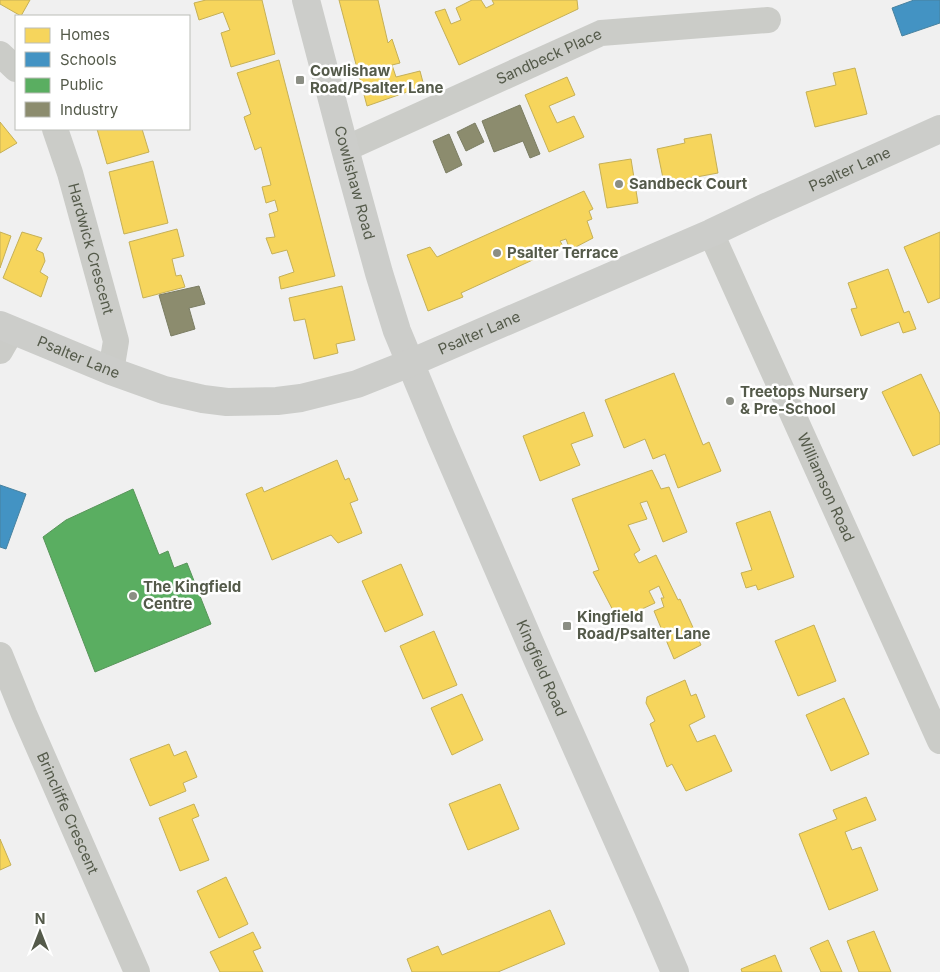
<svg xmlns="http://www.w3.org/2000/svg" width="940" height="972" viewBox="0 0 940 972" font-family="Inter,sans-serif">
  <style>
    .homes { fill: #f6d55c; stroke: #c5b057 }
    .schools { fill: #4393c3; stroke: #48829f }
    .public { fill: #5aae61; stroke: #58955a }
    .industry { fill: #8c8c6e; stroke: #7b7d63 }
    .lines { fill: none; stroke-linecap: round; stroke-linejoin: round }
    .street { stroke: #cbccc8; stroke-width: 26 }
    .secondary { stroke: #cccdca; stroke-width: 28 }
    .poi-dot { fill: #8b8e84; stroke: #fff; stroke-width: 2 }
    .labels { text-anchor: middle; stroke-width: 5; stroke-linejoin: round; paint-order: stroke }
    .street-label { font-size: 15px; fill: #545a4a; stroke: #fff }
    .poi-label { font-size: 15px; font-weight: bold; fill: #545a4a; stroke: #fff; text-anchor: start }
  </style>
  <rect width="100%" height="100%" fill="#f0f0f0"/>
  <g class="homes">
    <path d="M 0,0 L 30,0 L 21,16 L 0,4 Z"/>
    <path d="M 206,0 L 262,0 L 275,54 L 231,67 L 221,33 L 230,30 L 223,12 L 199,20 L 194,3 Z"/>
    <path d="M 339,0 L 378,0 L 388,43 L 392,39 L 400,63 L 392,65 L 396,77 L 420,71 L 424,86 L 367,106 Z"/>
    <path d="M 472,0 L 481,0 L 486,8 L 494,4 L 492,0 L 577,0 L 578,9 L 459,65 L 435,12 L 445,9 L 451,24 L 461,20 L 456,8 Z"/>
    <path d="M 279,60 L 335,276 L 281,289 L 279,277 L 294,272 L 287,250 L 272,254 L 266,238 L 275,237 L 269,214 L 278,211 L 275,200 L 266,203 L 262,187 L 271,185 L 261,147 L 255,150 L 244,117 L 251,114 L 237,73 Z"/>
    <path d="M 855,68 L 867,114 L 815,127 L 806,92 L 836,85 L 833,73 Z"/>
    <path d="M 567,77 L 575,95 L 549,106 L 557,123 L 574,116 L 584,137 L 549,152 L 525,95 Z"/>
    <path d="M 0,122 L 17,143 L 0,153 Z"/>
    <path d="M 97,129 L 142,129 L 149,152 L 107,164 Z"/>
    <path d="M 711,134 L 718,173 L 664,183 L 657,149 L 685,143 L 684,139 Z"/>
    <path d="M 631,159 L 638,203 L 607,208 L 599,164 Z"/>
    <path d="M 153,161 L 168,223 L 124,234 L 109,172 Z"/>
    <path d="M 584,191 L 593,209 L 589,211 L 592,219 L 587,221 L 593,238 L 570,250 L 566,239 L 560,241 L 563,246 L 461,293 L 463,297 L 428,311 L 407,255 L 430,247 L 437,257 Z"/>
    <path d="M 177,229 L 184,256 L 172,259 L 176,276 L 181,275 L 185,287 L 143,298 L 129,242 Z"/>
    <path d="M 0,232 L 11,236 L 0,268 Z"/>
    <path d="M 22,232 L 42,238 L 36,250 L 43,253 L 45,261 L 40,272 L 48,277 L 41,297 L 3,278 Z"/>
    <path d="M 940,232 L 940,298 L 928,303 L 904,247 Z"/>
    <path d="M 888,269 L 904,313 L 909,311 L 916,329 L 903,333 L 899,322 L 861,336 L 851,309 L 857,308 L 848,283 Z"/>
    <path d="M 342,286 L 355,340 L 336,344 L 338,353 L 314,359 L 305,319 L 294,321 L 289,298 Z"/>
    <path d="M 674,373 L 703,445 L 709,442 L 721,471 L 678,488 L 665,454 L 653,459 L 645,439 L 624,448 L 605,400 Z"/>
    <path d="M 921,374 L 940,414 L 940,444 L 913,456 L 882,392 Z"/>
    <path d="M 584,412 L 593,436 L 571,444 L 580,465 L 540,481 L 523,436 Z"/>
    <path d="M 337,460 L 345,480 L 349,478 L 358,500 L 350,503 L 362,533 L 338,543 L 331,535 L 272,560 L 246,494 L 262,487 L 264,492 Z"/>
    <path d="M 652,470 L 661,489 L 669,487 L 687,532 L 663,542 L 647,501 L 640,503 L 647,519 L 628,525 L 640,550 L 634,554 L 639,563 L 656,555 L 678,600 L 680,599 L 701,645 L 674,659 L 654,611 L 664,607 L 661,598 L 664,598 L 659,586 L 649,591 L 655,603 L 618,620 L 593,572 L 599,570 L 572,499 Z"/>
    <path d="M 770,511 L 794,577 L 758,590 L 756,585 L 746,588 L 741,573 L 752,570 L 736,523 Z"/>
    <path d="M 401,564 L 423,615 L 385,632 L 362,581 Z"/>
    <path d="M 814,625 L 836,681 L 798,696 L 775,641 Z"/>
    <path d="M 434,631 L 457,685 L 423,699 L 400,646 Z"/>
    <path d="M 685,680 L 691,696 L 696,694 L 705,717 L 689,725 L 697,742 L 715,735 L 732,771 L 686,791 L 672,764 L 667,767 L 650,724 L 655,721 L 646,703 L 647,697 Z"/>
    <path d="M 462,694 L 483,740 L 452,755 L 431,708 Z"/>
    <path d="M 844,698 L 869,754 L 831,771 L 806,715 Z"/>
    <path d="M 169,744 L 174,756 L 186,751 L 197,777 L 183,783 L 186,791 L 150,806 L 130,759 Z"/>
    <path d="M 500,784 L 519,829 L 468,850 L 449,804 Z"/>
    <path d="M 866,797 L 876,820 L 845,832 L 852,850 L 861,847 L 878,890 L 829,910 L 799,834 L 837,819 L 833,810 Z"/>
    <path d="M 194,804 L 199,816 L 192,819 L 209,860 L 180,871 L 159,818 Z"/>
    <path d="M 0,839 L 11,865 L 0,870 Z"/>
    <path d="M 226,877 L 248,924 L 219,938 L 197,891 Z"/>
    <path d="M 550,910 L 565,944 L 498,972 L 412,972 L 407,959 L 438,946 L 442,955 Z"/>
    <path d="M 874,931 L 891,972 L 859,972 L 847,941 Z"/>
    <path d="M 253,932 L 261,948 L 253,951 L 263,972 L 220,972 L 210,952 Z"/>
    <path d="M 828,940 L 842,972 L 821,972 L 810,948 Z"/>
    <path d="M 775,955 L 782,972 L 742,972 L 741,969 Z"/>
  </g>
  <g class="schools">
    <path d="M 914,0 L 940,0 L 940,23 L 902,36 L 892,8 Z"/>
    <path d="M 0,485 L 26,494 L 6,549 L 0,547 Z"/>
  </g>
  <path class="public" d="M 133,489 L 159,555 L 168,551 L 174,568 L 187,563 L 211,624 L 95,672 L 43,537 L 66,520 Z"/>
  <g class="industry">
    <path d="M 520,105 L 540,154 L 530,158 L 523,141 L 494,152 L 482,121 Z"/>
    <path d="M 475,123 L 484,142 L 466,151 L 457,132 Z"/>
    <path d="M 449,134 L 462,165 L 446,173 L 433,141 Z"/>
    <path d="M 199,286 L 205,304 L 189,308 L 195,329 L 171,336 L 159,295 Z"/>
  </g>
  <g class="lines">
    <g class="street">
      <path d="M 0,54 L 16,69"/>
      <path id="s1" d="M 55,129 L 70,173 L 116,341 L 111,371"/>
      <path id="s2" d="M 345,149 L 601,33 L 768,20"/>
      <path id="s3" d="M 711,233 L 940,741"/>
      <path d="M 0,351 L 12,330"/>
      <path id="s4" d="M 0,655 L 24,714 L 137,972"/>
    </g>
    <g class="secondary">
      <path id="s5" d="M 306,0 L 345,149 L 379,273 L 397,331 L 441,437 L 538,661 L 648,909 L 675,972"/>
      <path id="s6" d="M 0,325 L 111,371 L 164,390 L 203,399 L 227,402 L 277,401 L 301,398 L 357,384 L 410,363 L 711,233 L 766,207 L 940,129"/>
    </g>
  </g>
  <g class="poi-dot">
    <rect x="295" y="75" width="10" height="10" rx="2.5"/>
    <circle cx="619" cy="184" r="5"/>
    <circle cx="497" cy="253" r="5"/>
    <circle cx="730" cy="401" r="5"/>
    <circle cx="133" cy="596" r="5"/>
    <rect x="562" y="621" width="10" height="10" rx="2.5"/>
  </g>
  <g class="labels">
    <g class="street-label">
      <text dy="5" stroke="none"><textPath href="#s2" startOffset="224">Sandbeck Place</textPath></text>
      <text dy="5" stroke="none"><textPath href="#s6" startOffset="910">Psalter Lane</textPath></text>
      <text dy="5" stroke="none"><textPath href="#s5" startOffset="189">Cowlishaw Road</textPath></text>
      <text dy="5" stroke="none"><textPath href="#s1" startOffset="125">Hardwick Crescent</textPath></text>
      <text dy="5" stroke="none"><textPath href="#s6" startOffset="505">Psalter Lane</textPath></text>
      <text dy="5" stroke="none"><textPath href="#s6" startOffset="85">Psalter Lane</textPath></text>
      <text dy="5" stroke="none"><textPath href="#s3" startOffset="279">Williamson Road</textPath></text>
      <text dy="5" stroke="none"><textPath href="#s5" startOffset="710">Kingfield Road</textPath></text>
      <text dy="5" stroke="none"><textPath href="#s4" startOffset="172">Brincliffe Crescent</textPath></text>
    </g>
    <g class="poi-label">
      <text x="310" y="76">Cowlishaw<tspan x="310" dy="17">Road/Psalter Lane</tspan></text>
      <text x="629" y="189">Sandbeck Court</text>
      <text x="507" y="258">Psalter Terrace</text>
      <text x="740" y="397">Treetops Nursery<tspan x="740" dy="17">&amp; Pre-School</tspan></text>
      <text x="143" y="592">The Kingfield<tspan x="143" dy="17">Centre</tspan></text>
      <text x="577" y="622">Kingfield<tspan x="577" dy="17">Road/Psalter Lane</tspan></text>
    </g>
  </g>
  <rect x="15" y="15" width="175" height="115" fill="#ffffff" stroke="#bbbdb7"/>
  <rect x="25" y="28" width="25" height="15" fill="#f6d55c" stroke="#bbbdb7"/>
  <text x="60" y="40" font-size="15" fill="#545a4a">Homes</text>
  <rect x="25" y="52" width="25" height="15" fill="#4393c3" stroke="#bbbdb7"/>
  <text x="60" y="65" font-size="15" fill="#545a4a">Schools</text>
  <rect x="25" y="78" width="25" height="15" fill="#5aae61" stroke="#bbbdb7"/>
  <text x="60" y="90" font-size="15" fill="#545a4a">Public</text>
  <rect x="25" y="102" width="25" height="15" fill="#8c8c6e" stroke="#bbbdb7"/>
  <text x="60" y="115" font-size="15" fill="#545a4a">Industry</text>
  <g transform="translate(40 932)" stroke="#ffffff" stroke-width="4" paint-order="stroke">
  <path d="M0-4L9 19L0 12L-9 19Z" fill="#545a4a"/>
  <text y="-8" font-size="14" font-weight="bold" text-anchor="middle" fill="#545a4a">N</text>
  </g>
</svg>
